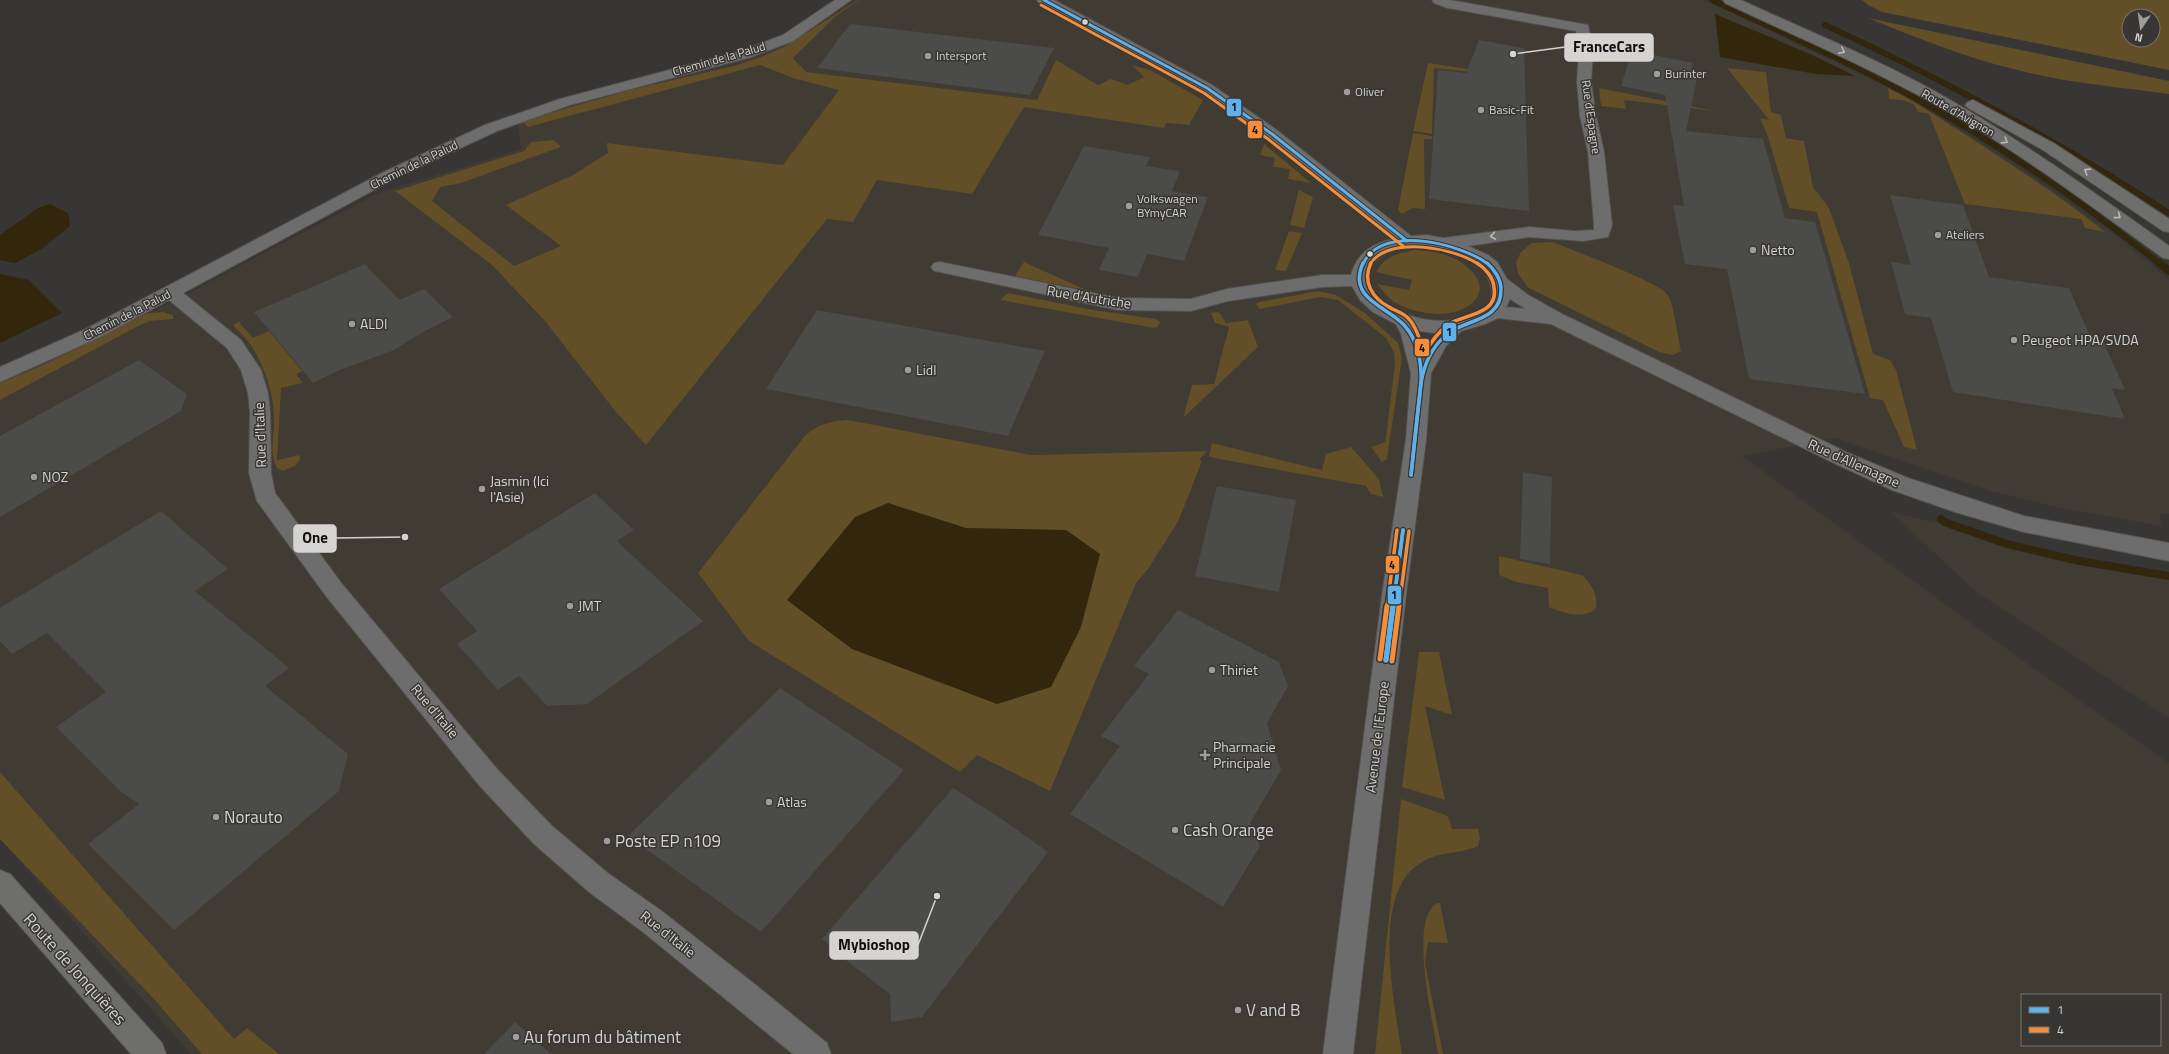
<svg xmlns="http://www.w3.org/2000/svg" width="2169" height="1054" viewBox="0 0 2169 1054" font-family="'Titillium Web',sans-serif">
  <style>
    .built { fill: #403b33; fill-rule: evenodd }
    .green { fill: #624e27; fill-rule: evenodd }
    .water { fill: #32260c }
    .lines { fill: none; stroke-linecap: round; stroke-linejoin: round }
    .stream-far1 { stroke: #32260c; stroke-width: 6 }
    .stream { stroke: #32260c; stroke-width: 8 }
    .building { fill: #4b4b4a }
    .minor-casing { stroke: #535251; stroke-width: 2 }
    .major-casing { stroke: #535251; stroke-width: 2 }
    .minor { fill: #6e6d6d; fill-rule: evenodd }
    .major { fill: #6e6e6d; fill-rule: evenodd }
    .bus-1-far2-casing { stroke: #383633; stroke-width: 5 }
    .bus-1-far1-casing { stroke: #383633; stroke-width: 6 }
    .bus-1-casing { stroke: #383633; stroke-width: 8 }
    .bus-2-far2-casing { stroke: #383633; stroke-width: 5 }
    .bus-2-far1-casing { stroke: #383633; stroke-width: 6 }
    .bus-2-casing { stroke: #383633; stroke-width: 8 }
    .bus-1-far2 { stroke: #5eb1eb; stroke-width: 3 }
    .bus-1-far1 { stroke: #5eb1eb; stroke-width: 3.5 }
    .bus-1 { stroke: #5eb1eb; stroke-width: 5 }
    .bus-2-far2 { stroke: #f48e3a; stroke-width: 3 }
    .bus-2-far1 { stroke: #f48e3a; stroke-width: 3.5 }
    .bus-2 { stroke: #f48e3a; stroke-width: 5 }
    .oneway { stroke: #bcbab9 }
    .bus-dot { fill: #d6d4d2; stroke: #383633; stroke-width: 1.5 }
    .poi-dot { fill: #9e9d9b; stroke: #383633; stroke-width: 1.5 }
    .labels { text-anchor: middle; stroke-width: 3; stroke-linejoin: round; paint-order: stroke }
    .far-poi-label { font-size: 12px; fill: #d6d4d2; stroke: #383633; text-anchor: start }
    .far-street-label { font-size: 12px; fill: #d6d4d2; stroke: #383633 }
    .poi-label { font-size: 14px; fill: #d6d4d2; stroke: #383633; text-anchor: start }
    .street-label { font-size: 14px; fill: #d6d4d2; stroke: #383633 }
    .near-poi-label { font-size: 17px; fill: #d6d4d2; stroke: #383633; text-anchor: start }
    .near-street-label { font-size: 17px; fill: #d6d4d2; stroke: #383633 }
    .leader { fill: none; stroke: #d6d4d2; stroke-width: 1.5 }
    .callout-dot { fill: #d6d4d2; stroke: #383633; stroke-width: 1.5 }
    .callout { fill: #d6d4d2; stroke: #d6d4d2; stroke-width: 1.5 }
    .callout-label { font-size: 15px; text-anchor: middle; font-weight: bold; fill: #111 }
    .line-badge { stroke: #383633; stroke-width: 1.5 }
    .pale-badge-label { font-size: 11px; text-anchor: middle; font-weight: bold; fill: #111 }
  </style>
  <rect width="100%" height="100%" fill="#373634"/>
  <g class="built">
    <path d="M 853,0 L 1705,0 L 1906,96 L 2014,163 L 2119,238 L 2169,280 L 2169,514 L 2160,514 L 2162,526 L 2061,508 L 1990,491 L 1835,438 L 1742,456 L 2015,655 L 2169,763 L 2169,1054 L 191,1054 L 0,839 L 0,384 L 143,317 L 378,193 L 521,149 L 517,120 L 756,56 L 801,35 ZM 2022,995 L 2160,995 L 2160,1045 L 2022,1045 Z"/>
    <path d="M 1891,512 L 2169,578 L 2169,718 L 1976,592 Z"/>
  </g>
  <g class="green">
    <path d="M 858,0 L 859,0 L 836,16 L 793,58 L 806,72 L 1037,100 L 1056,60 L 1098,85 L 1111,79 L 1128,85 L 1144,77 L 1132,65 L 1150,70 L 1203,100 L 1189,125 L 1166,123 L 1164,128 L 1024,107 L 972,194 L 877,180 L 853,222 L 827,219 L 646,445 L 616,412 L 545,321 L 492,265 L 395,191 L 524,151 L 531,142 L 554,140 L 561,147 L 461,183 L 440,187 L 432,201 L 514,266 L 561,246 L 506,205 L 573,175 L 608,153 L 607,143 L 783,165 L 839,90 L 796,79 L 760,65 L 528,127 L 522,121 L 630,90 L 738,65 L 763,56 L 784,47 Z"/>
    <path d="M 1862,0 L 2169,0 L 2169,70 L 1882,12 L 1868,5 ZM 2129,16 L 2153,16 L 2153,40 L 2129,40 Z"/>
    <path d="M 1868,18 L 2169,81 L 2169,94 C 2119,87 2067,83 2018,70 C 1966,58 1917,38 1868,18 Z"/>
    <path d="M 1428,63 L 1522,77 L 1434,68 L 1432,134 L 1413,131 Z"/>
    <path d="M 1727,68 L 1766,72 L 1771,112 L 1781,115 L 1786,138 L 1804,141 L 1813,187 L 1829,208 L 1849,263 L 1873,354 L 1890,360 L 1896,370 L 1917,450 L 1904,447 L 1883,400 L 1870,398 L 1817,212 L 1789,208 L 1768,137 L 1760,118 L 1769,120 Z"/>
    <path d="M 1599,88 L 1715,111 L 1624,100 L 1626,109 L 1601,106 Z"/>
    <path d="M 1888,88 C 1917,102 1942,120 1969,137 C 2015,167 2062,197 2105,232 L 2085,228 L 2081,219 L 1965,204 L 1929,114 L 1918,112 L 1914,104 L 1902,100 L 1889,99 Z"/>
    <path d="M 1413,133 L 1432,136 L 1432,139 L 1424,139 L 1425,209 L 1413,208 L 1402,214 L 1398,210 Z"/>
    <path d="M 1264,144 L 1311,183 L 1288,179 L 1290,169 L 1273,167 L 1275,158 L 1260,155 Z"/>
    <path d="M 1299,190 L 1313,197 L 1304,228 L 1290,225 Z"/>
    <path d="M 1289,231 L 1302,233 L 1286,271 L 1275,270 Z"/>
    <path d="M 1553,242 C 1572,250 1658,282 1667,294 C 1674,304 1678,338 1681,351 L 1673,355 L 1659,352 L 1529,288 L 1518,274 L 1516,262 L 1521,252 L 1532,243 Z"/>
    <path d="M 1415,250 C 1424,251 1433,251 1442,254 C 1460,258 1492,280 1475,300 C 1457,321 1417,315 1396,303 C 1388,298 1383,291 1377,284 L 1409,290 L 1412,280 L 1376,272 C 1385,256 1398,253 1415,250 Z"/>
    <path d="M 1024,262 L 1086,290 L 1015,276 Z"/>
    <path d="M 1318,291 L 1336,295 L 1365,313 L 1398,343 L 1402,358 L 1387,459 L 1382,462 L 1371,447 L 1385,442 L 1386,436 L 1395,363 L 1394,352 L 1386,338 L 1338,300 L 1320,297 L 1260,309 L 1256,304 L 1259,302 Z"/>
    <path d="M 1008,293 L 1093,310 L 1156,319 L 1160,322 L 1158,327 L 1154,328 L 1000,300 Z"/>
    <path d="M 163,312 L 173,315 L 173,319 L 150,321 L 142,324 L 0,400 L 0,383 L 45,364 L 148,313 Z"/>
    <path d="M 1215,312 L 1220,313 L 1226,323 L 1248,320 L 1258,347 L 1183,418 L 1192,385 L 1214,384 L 1229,327 L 1215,323 L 1211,313 Z"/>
    <path d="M 239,322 L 253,338 L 269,331 L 302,371 L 296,374 L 303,383 L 281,388 L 277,460 L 300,455 L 300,460 L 295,466 L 283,471 L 277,468 C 269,454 274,438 274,423 C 275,396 265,366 250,344 C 245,337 238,331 233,325 Z"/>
    <path d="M 848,420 L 1031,455 L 1207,451 L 1199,460 L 1202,461 L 1178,522 L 1148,569 L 1136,583 L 1050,791 L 977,755 L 960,772 L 749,641 L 698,573 L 804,437 C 817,424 830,421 848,420 Z"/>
    <path d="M 1212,443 L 1322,470 L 1326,454 L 1351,447 L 1379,479 L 1383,497 L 1371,494 L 1366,486 L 1209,457 Z"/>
    <path d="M 1499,556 L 1582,575 C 1591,583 1600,598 1595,610 C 1581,619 1563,613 1549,607 L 1548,588 L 1516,582 L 1499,575 Z"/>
    <path d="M 1419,652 L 1439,652 L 1452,715 L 1425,706 L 1445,800 L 1402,787 Z"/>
    <path d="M 0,772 L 234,1039 L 247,1028 L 279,1054 L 202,1054 L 152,997 L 0,839 Z"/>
    <path d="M 1401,799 L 1448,816 L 1452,829 L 1478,829 L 1480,839 L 1478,846 C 1457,856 1437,849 1415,867 C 1372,902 1395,1006 1402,1054 L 1375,1054 Z"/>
    <path d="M 1438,903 L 1440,903 L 1448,943 L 1428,942 L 1425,963 L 1443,1054 L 1438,1054 C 1434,1027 1407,916 1438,903 Z"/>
  </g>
  <g class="water">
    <path d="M 1715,14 L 1810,54 L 1855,76 L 1816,74 L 1720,57 Z"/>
    <path d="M 50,204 L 68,213 L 70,226 L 43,248 L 15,263 L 0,260 L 0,235 L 38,208 Z"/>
    <path d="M 0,274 L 29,280 L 62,313 L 0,343 Z"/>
    <path d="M 888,503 L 966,528 L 1066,530 L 1100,554 L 1081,627 L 1051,687 L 997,704 L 852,649 L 787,600 L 855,517 Z"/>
  </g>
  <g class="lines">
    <g class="stream-far1">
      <path d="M 1712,0 C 1781,32 1850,62 1917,99 C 2003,146 2083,203 2160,264"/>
      <path d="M 1825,25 C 1944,80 2059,141 2169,213"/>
    </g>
    <g class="stream">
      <path d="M 2159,263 L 2169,271"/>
      <path d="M 1941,519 L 1944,522 L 2007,544 L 2080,561 L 2169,576"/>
    </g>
  </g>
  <g class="building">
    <path d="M 850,24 L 1054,48 L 1030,95 L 817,68 Z"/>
    <path d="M 1479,40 L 1524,48 L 1529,211 L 1429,199 L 1438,70 L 1466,73 Z"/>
    <path d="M 1631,54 L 1653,58 L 1654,55 L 1693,63 L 1690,77 L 1697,79 L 1686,131 L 1763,139 L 1785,218 L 1815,222 L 1865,394 L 1749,379 L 1727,269 L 1685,264 L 1673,205 L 1684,206 L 1665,95 L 1621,86 Z"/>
    <path d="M 1084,146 L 1150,157 L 1146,166 L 1180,171 L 1172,191 L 1208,197 L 1184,261 L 1147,254 L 1138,277 L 1099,270 L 1109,248 L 1038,235 Z"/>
    <path d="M 1890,195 L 1963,205 L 1989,277 L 2069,288 L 2092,341 L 2104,343 L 2125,390 L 2112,388 L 2125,419 L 1953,392 L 1931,318 L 1905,314 L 1891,262 L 1911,265 Z"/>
    <path d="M 365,264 L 399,300 L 424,289 L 453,317 L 425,331 L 392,351 L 340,370 L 313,383 L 254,312 Z"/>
    <path d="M 817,310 L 1045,351 L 1008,436 L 766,389 Z"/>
    <path d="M 139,360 L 187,394 L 181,411 L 0,517 L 0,436 Z"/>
    <path d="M 1523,472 L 1552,477 L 1550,564 L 1520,559 Z"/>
    <path d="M 1217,486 L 1296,500 L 1279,592 L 1195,576 Z"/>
    <path d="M 595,493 L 634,530 L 617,541 L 703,621 L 587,704 L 547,706 L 519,676 L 498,690 L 457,644 L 477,631 L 439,589 Z"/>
    <path d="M 161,511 L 228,569 L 195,591 L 289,668 L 265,686 L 348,754 L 339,791 L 174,930 L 88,844 L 139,804 L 121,792 L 56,727 L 106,692 L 47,633 L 12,654 L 0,641 L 0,608 Z"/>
    <path d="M 1178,610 L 1279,662 L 1288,686 L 1267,723 L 1281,770 L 1250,823 L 1260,846 L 1223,907 L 1070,814 L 1120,746 L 1101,736 L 1149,674 L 1134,666 Z"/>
    <path d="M 780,688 L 904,770 L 761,932 L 628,836 Z"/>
    <path d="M 953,788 L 999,817 L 1048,852 L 922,1017 L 891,1022 L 890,994 L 852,965 L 822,939 Z"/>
    <path d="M 515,1022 L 551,1054 L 484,1054 Z"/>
  </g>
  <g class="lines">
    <g class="minor-casing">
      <g id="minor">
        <path d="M 835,0 L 851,0 L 793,41 L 751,57 L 570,105 L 497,131 L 396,178 L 183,293 L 241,340 L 261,370 L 268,393 L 270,412 L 271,473 L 275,493 L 342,584 L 497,769 L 552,826 L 609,874 L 663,912 L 757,986 L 827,1043 L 831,1054 L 793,1054 L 643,932 L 589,892 L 534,844 L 479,785 L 326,596 L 257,501 L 249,473 L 250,412 L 248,393 L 241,370 L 227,348 L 169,300 L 100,337 L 0,382 L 0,367 L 86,329 L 384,172 L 485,125 L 560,99 L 741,51 L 783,35 Z"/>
        <path d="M 1037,0 L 1054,0 L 1212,85 L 1278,131 L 1411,236 L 1427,235 L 1443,238 L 1529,227 L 1574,231 L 1594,230 L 1594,225 L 1588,152 L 1580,116 L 1577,82 L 1579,49 L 1576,31 L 1448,8 L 1434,3 L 1432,0 L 1450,0 L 1588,25 L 1593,49 L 1591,82 L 1596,116 L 1604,152 L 1612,225 L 1608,237 L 1583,241 L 1529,237 L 1468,246 L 1488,255 L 1497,262 L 1507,279 L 1528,295 L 1564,315 L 1848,453 L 1908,478 L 2024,516 L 2169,543 L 2169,561 L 2024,532 L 1955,512 L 1892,490 L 1834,463 L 1551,324 L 1498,318 L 1485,324 L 1461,331 L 1446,346 L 1431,373 L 1426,440 L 1406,595 L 1353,1054 L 1323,1054 L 1382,595 L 1406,440 L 1411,373 L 1401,334 L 1396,324 L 1373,312 L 1360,300 L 1352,286 L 1322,287 L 1228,301 L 1191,311 L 1118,310 L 940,272 L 934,271 L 931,267 L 934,263 L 940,262 L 1118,298 L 1191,299 L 1227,289 L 1322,275 L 1351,275 C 1357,253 1372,244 1393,239 L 1266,137 L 1202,91 L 1039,3 ZM 1427,245 C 1452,250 1487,259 1491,288 C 1493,296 1491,302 1486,309 C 1477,316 1466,318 1455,320 C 1380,330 1319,251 1427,245 ZM 1510,299 L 1526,309 L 1506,307 ZM 1418,331 L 1436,333 L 1424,350 Z"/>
      </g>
    </g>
    <g class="major-casing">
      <g id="major">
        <path d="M 1723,0 L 1741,0 C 1812,33 1885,62 1952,101 C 2028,145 2098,195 2169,246 L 2169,259 L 2163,258 C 2090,205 2018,151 1940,107 C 1871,68 1797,37 1725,3 Z"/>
        <path d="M 1973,100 L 2055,144 L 2169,219 L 2169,232 L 2163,231 L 2043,150 L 1968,108 L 1965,105 L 1968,102 Z"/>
        <path d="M 0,870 L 10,874 L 162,1043 L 166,1054 L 131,1054 L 0,903 Z"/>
      </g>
    </g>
    <use href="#minor" class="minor"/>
    <use href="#major" class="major"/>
    <g class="bus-1-far2-casing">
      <g id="bus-1-far2">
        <path d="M 1044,0 L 1207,88 L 1272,134 L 1407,241"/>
        <path d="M 1363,264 C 1381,223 1462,244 1488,264"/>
      </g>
    </g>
    <g class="bus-1-far1-casing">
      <g id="bus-1-far1">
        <path d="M 1363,263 C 1347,299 1387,306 1404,325 C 1418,340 1422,364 1421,383"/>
        <path d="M 1421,383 C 1424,365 1432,347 1446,335 C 1464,319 1502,322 1501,289 C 1501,279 1494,269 1487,263"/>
        <path d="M 1417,419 L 1421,383"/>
        <path d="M 1417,419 L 1421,383"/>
        <path d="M 1411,475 L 1417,419"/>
        <path d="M 1411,475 L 1417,419"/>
        <path d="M 1393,607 L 1403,530"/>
        <path d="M 1393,607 L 1403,530"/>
      </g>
    </g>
    <g class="bus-1-casing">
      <g id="bus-1">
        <path d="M 1386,660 L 1393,606"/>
        <path d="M 1386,660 L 1393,606"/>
      </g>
    </g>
    <g class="bus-2-far2-casing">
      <g id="bus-2-far2">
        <path d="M 1041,5 L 1204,93 L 1268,139 L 1403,246"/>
        <path d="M 1370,264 C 1389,235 1454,248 1478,264"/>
      </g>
    </g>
    <g class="bus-2-far1-casing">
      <g id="bus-2-far1">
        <path d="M 1371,263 C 1362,281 1372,298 1389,307 C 1395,311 1402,312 1408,318 C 1417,327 1421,342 1424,355 C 1430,343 1438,332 1449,324 C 1465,314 1499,315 1494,287 C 1493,277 1485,268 1477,263"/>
        <path d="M 1387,607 L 1397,530"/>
        <path d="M 1399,607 L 1409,531"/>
      </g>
    </g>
    <g class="bus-2-casing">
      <g id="bus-2">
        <path d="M 1380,659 L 1387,606"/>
        <path d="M 1392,661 L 1399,606"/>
      </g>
    </g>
    <use href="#bus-1-far2" class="bus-1-far2"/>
    <use href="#bus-1-far1" class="bus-1-far1"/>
    <use href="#bus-1" class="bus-1"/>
    <use href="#bus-2-far2" class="bus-2-far2"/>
    <use href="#bus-2-far1" class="bus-2-far1"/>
    <use href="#bus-2" class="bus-2"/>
  </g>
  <defs><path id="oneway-chevron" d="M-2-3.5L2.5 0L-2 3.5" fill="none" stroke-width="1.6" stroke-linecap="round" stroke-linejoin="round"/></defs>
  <g class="oneway">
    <use href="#oneway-chevron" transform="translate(1842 51) rotate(26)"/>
    <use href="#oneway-chevron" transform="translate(2005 141) rotate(32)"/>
    <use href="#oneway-chevron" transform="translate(2087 171) rotate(-147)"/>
    <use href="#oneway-chevron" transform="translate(2118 216) rotate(37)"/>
    <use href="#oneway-chevron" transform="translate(1493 236) rotate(170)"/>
  </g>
  <g class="bus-dot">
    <circle cx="1085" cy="22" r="3.5"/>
    <circle cx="1370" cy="254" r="3.5"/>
  </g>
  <g class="poi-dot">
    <circle cx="928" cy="56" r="4"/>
    <circle cx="1657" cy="74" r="4"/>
    <circle cx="1347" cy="92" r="4"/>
    <circle cx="1481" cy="110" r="4"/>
    <circle cx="1129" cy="206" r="4"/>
    <circle cx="1938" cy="235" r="4"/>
    <circle cx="1753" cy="250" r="4"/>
    <circle cx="352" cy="324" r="4"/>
    <circle cx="2014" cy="340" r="4"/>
    <circle cx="908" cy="370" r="4"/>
    <circle cx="34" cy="477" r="4"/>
    <circle cx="482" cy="489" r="4"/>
    <circle cx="570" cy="606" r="4"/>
    <circle cx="1212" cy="670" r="4"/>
    <path d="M1203 749h4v4h4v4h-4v4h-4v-4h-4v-4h4z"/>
    <circle cx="769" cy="802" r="4"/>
    <circle cx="216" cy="817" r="4"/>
    <circle cx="1175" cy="830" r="4"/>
    <circle cx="607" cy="841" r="4"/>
    <circle cx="1238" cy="1010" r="4"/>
    <circle cx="516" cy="1037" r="4"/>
  </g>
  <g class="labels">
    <g class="far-poi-label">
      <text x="936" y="60">Intersport</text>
      <text x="1665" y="78">Burinter</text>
      <text x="1355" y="96">Oliver</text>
      <text x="1489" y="114">Basic-Fit</text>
      <text x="1137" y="203">Volkswagen<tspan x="1137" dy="14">BYmyCAR</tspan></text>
      <text x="1946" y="239">Ateliers</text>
    </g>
    <g class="far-street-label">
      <text transform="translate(719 59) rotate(-16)" y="4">Chemin de la Palud</text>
      <text transform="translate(1958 113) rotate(30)" y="4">Route d'Avignon</text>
      <text transform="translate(1591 117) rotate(82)" y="4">Rue d'Espagne</text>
      <text transform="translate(414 165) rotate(-26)" y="4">Chemin de la Palud</text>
      <text transform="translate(127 315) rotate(-27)" y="4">Chemin de la Palud</text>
    </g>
    <g class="poi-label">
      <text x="1761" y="255">Netto</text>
      <text x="360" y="329">ALDI</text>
      <text x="2022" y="345">Peugeot HPA/SVDA</text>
      <text x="916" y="375">Lidl</text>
      <text x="42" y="482">NOZ</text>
      <text x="490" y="486">Jasmin (Ici<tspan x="490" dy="16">l'Asie)</tspan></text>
      <text x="578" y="611">JMT</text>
      <text x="1220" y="675">Thiriet</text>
      <text x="1213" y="752">Pharmacie<tspan x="1213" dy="16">Principale</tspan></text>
      <text x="777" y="807">Atlas</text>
    </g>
    <g class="street-label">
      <text transform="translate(1089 297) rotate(9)" y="5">Rue d'Autriche</text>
      <text transform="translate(260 435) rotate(-92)" y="5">Rue d'Italie</text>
      <text transform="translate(1854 463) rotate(24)" y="5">Rue d'Allemagne</text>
      <text transform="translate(435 711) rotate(50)" y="5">Rue d'Italie</text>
      <text transform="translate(1377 737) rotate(-83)" y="5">Avenue de l'Europe</text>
      <text transform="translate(668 934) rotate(38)" y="5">Rue d'Italie</text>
    </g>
    <g class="near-poi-label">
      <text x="224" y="823">Norauto</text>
      <text x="1183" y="836">Cash Orange</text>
      <text x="615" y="847">Poste EP n109</text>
      <text x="1246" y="1016">V and B</text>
      <text x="524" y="1043">Au forum du bâtiment</text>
    </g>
    <g class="near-street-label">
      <text transform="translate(75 969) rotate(48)" y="6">Route de Jonquières</text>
    </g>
  </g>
  <path class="leader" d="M1513 54L1565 47M405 537L336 538M937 896L918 945"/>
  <g class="callout-dot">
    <circle cx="1513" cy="54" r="4"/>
    <circle cx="405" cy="537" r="4"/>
    <circle cx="937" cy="896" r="4"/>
  </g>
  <g class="callout">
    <rect x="1565" y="34" width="88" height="27" rx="4"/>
    <rect x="294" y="525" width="42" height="27" rx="4"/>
    <rect x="830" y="932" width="88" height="27" rx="4"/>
  </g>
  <g class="callout-label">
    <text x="1609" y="52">FranceCars</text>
    <text x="315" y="543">One</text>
    <text x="874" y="950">Mybioshop</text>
  </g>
  <g class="line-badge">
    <rect x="1226" y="98" width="16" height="19" rx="4" fill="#5eb1eb"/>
    <rect x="1247" y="120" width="16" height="19" rx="4" fill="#f48e3a"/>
    <rect x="1442" y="322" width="15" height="20" rx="4" fill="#5eb1eb"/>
    <rect x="1414" y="338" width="16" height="19" rx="4" fill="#f48e3a"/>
    <rect x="1385" y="555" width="15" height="19" rx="4" fill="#f48e3a"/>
    <rect x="1387" y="585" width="15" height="20" rx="4" fill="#5eb1eb"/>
  </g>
  <g class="pale-badge-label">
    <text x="1234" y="111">1</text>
    <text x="1255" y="134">4</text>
    <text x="1449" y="336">1</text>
    <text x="1422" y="352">4</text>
    <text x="1392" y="569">4</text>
    <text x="1394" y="599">1</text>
  </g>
  <rect x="2021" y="994" width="140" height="52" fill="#383633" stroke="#777573"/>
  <rect x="2029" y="1007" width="20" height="6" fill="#5eb1eb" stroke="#777573"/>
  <text x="2057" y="1014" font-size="12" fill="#d6d4d2">1</text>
  <rect x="2029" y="1027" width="20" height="6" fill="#f48e3a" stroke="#777573"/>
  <text x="2057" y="1034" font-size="12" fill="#d6d4d2">4</text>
  <g transform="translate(2141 28) rotate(193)"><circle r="19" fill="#383633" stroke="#777573"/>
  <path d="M0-3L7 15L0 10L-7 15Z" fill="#9e9d9b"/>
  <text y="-6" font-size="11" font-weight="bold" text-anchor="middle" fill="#d6d4d2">N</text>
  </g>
</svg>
